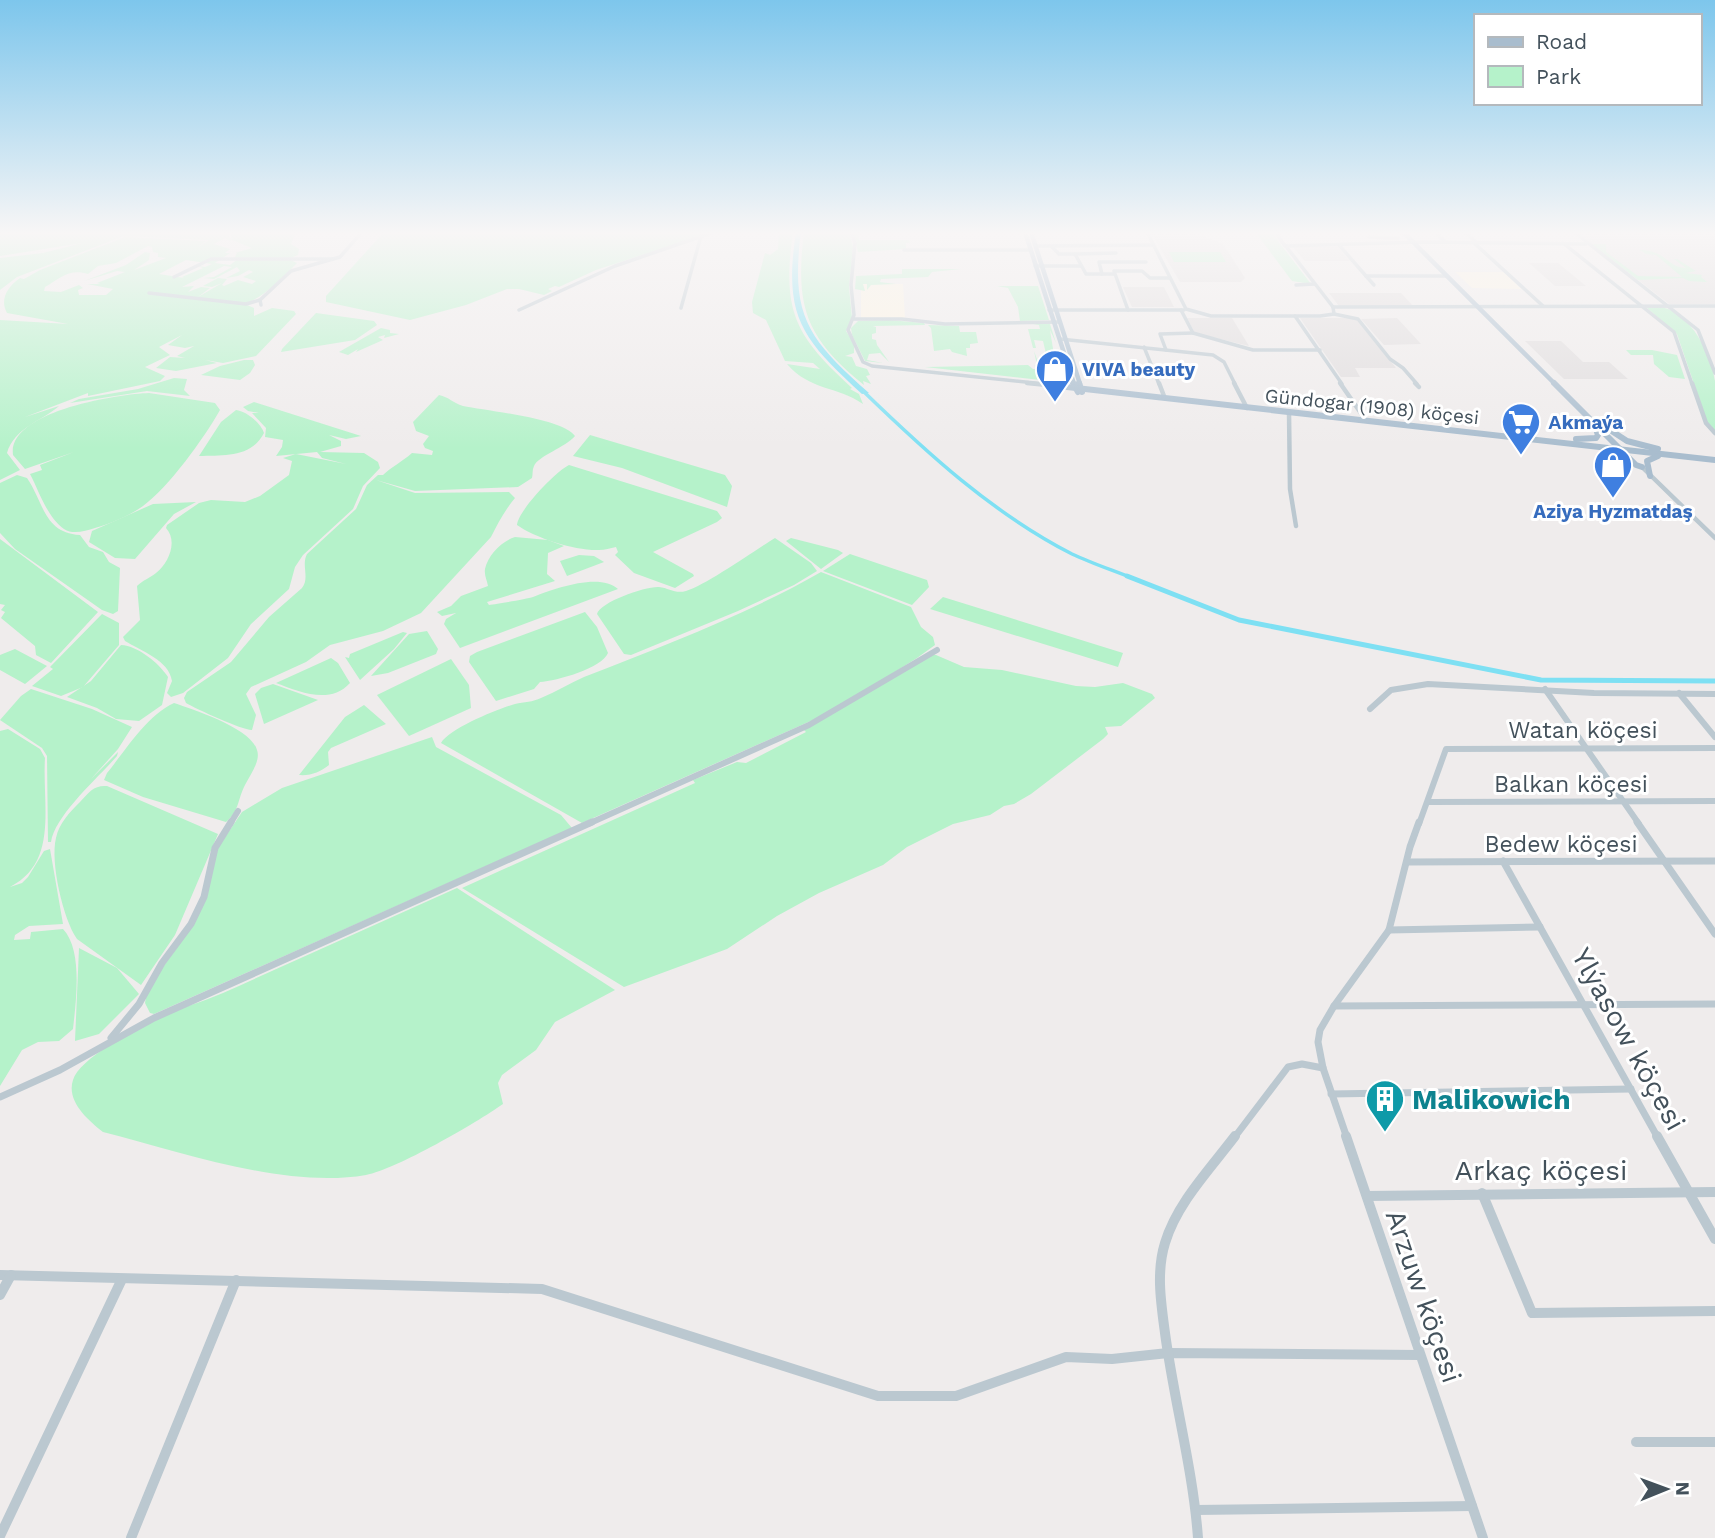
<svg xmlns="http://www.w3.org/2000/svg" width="1715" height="1538" viewBox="0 0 1715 1538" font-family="'Work Sans',sans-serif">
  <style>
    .commercial { fill: #fdf4e2 }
    .education { fill: #e0ddde }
    .green { fill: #b5f2ca; fill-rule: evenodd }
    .water { fill: #7ee0f3 }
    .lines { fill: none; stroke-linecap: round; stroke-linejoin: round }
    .canal-far1 { stroke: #7ee0f3; stroke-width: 3.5 }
    .canal { stroke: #7ee0f3; stroke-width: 5 }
    .minor-far4 { stroke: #bbc8d0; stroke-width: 3.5 }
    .minor-far3 { stroke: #bbc8d0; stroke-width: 4.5 }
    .minor-far2 { stroke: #bbc8d0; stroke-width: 6 }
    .minor-far1 { stroke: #bbc8d0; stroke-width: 7 }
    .minor { stroke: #bbc8d0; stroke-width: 10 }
    .major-far1 { stroke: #a9bdce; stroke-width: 4.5 }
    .major { stroke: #a9bdce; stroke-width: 6 }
    .labels { text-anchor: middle; stroke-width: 6; stroke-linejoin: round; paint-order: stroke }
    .far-shop-label { font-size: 19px; font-weight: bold; fill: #366cbe; stroke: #fff; text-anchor: start }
    .far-street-label { font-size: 19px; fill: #43515b; stroke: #fff }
    .street-label { font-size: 23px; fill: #43515b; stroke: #fff }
    .near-street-label { font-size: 28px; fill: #43515b; stroke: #fff }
    .near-culture-label { font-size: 28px; font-weight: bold; fill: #0d838f; stroke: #fff; text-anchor: start }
  </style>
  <rect width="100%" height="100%" fill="#efecec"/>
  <g class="commercial">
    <path d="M 1455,272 L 1504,272 L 1521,289 L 1472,288 Z"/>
    <path d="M 861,284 L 903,284 L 905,318 L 861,318 Z"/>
  </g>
  <g class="education">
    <path d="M 1577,232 L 1715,232 L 1715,304 L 1669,304 Z"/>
    <path d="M 1152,234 L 1198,234 L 1223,244 L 1245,278 L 1241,282 L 1180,282 Z"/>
    <path d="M 1293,247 L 1338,247 L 1350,261 L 1305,261 Z"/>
    <path d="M 1529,263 L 1558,263 L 1586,286 L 1555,286 Z"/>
    <path d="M 1123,287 L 1164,287 L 1174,307 L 1132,307 Z"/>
    <path d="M 1329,293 L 1401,293 L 1413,306 L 1339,306 Z"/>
    <path d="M 1187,318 L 1232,318 L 1249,346 L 1195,333 Z"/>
    <path d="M 1300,318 L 1357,318 L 1396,368 L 1355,368 L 1360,377 L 1341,377 Z"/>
    <path d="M 1397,318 L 1421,344 L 1384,345 L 1361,319 Z"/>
    <path d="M 1525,341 L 1561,341 L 1583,362 L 1609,362 L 1628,379 L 1564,379 Z"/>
  </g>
  <g class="green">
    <path d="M 0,232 L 233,232 L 229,235 L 231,241 L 225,238 L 214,244 L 230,249 L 225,253 L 230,253 L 215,263 L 230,265 L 238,259 L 234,259 L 237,253 L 235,253 L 252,248 L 232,240 L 231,235 L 235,232 L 296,232 L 291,244 L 299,249 L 298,255 L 288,259 L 297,263 C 282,278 267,295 245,304 L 254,308 L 254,316 L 272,308 L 294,311 L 296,314 L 256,356 L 223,363 L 205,360 L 217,363 L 176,371 L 156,368 L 170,357 L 185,358 L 177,356 L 194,346 L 185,348 L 168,345 L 182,335 L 159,347 L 170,355 L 145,367 L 165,376 L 160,381 L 88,396 L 88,393 L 25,417 L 59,406 C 42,421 14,428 7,453 L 20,470 L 0,480 L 0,320 L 68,324 L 7,313 C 0,300 6,288 20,278 L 24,279 L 40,270 L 125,237 L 206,241 L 197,248 L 209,240 L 124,236 L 17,277 L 0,290 L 0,258 L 43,253 L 82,243 L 0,256 ZM 148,246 L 152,247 L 153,252 L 158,253 L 158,257 L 166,258 L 134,270 L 149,260 L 150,253 L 145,252 L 126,265 L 84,281 L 117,271 L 125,272 L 97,283 L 100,284 L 87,284 L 113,289 L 106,295 L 79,295 L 78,290 L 83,288 L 79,285 L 61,292 L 44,291 L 45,287 C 60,278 70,268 88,274 L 98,266 L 116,263 ZM 186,260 L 212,264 L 205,267 L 198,266 L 203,268 L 182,277 L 184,278 L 159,274 ZM 224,266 L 232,267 L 214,277 L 204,278 L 214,279 L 237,267 L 240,271 L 226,278 L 238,276 L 249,270 L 253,272 L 243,277 L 256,281 L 252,284 L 238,280 L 224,286 L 222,285 L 227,279 L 218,278 L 203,286 L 212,287 L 222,283 L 198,297 L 210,288 L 201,287 L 188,292 L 194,286 L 182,287 Z"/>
    <path d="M 384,232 L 712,232 L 596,270 L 559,287 L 555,286 L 548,289 L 552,291 L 544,295 L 519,289 L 507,289 L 466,305 L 410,320 L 326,302 L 326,296 Z"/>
    <path d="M 779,232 L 793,232 C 782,311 794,335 852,388 L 850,389 L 859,394 L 863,404 C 838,386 810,391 787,364 L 820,369 L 813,363 L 785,361 L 766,320 L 753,313 L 752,302 L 765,253 L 770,255 L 778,249 Z"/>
    <path d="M 804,232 L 849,232 L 853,247 L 849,287 L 852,318 L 846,331 L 854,344 L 854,353 L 845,356 L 852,357 L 856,366 L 867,369 L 870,375 L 866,376 L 871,384 L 863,381 L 864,385 C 805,337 795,306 804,232 Z"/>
    <path d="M 853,232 L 858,232 L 859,240 L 909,240 L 910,243 L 906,243 L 906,249 L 858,252 Z"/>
    <path d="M 1256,233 L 1272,233 L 1311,284 L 1292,281 Z"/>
    <path d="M 1591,244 L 1606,244 L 1606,252 L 1638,276 L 1682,277 L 1656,255 L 1646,254 L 1640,250 C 1666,250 1668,268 1686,268 L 1674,259 L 1677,259 L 1696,271 L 1685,273 L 1702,275 L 1701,277 L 1707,282 L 1689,281 L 1683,278 L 1638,280 Z"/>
    <path d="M 1169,252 L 1220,252 L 1226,262 L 1174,262 Z"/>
    <path d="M 902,269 L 961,269 L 932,272 L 928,277 L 881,279 L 880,282 L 896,284 L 871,285 L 867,290 L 867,284 L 863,284 L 865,291 L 855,289 L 856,276 L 902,274 Z"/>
    <path d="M 997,286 L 1038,286 L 1049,320 L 1020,321 L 1018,307 L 1008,288 Z"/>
    <path d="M 1657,307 C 1688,307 1712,354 1715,381 C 1715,397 1715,415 1715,432 L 1707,422 L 1677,334 L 1647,308 Z"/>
    <path d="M 316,313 L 374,321 L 377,325 L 355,340 L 281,352 L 282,349 Z"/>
    <path d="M 889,320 L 924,323 L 925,325 L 873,326 L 876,327 L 876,333 L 872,334 L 872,339 L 876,340 L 877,345 L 889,362 L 880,353 L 869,354 L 867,360 L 883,363 L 865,361 L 852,335 L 851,328 L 858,321 Z"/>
    <path d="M 1027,323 L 1050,324 L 1056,343 L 1050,330 L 1054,355 L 1061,362 L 1067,378 L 1063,371 L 1064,380 L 1058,382 L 925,367 L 1028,365 L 1033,369 L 1049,369 L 1034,366 L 1037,365 L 1034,351 L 1038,362 L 1048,362 L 1043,341 L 1034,340 L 1036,348 L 1033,348 L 1028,329 L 1040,329 L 1039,325 Z"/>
    <path d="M 928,325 L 959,326 L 960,332 L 976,332 L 978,343 L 970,344 L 970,348 L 966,348 L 967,356 L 952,352 L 950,349 L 934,351 L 931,328 Z"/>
    <path d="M 381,328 L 390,330 L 390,333 L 399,334 L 384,338 L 385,335 L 378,337 L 383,340 L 356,352 L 358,349 L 348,355 L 339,352 Z"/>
    <path d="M 1626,350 L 1652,350 L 1677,355 L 1685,379 L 1669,377 L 1654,364 L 1653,355 L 1631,355 Z"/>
    <path d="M 244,360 L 253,360 L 255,365 L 250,373 L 240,380 L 201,375 L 220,366 Z"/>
    <path d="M 174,378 L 187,379 L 184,390 L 190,396 L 147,391 L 70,403 L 79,399 L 138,389 Z"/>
    <path d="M 149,393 L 215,403 L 220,410 C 204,438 169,487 143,506 C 129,516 112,523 95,528 C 85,531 73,535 64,529 C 47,517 39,491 30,474 L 42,470 L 40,465 L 74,452 L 25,469 L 13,455 C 7,411 119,394 149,393 Z"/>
    <path d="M 439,395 C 449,397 453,403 463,406 C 487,411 562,418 575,436 C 566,447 538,456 534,466 C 532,470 533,474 532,478 L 518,487 L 415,491 L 376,480 L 415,493 L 509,492 L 515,498 C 505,510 498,523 491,537 L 421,613 L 383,631 L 330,645 L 306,662 L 251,687 L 246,694 L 256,715 L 252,730 C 245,731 196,709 186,703 L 184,698 L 187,692 L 231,662 L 269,617 L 302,588 C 310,578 301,565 307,554 L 356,509 L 367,485 L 378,475 L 383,475 C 391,467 402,462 412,453 L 432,455 L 433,451 L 425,448 L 423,444 L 429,436 L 416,431 L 413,422 Z"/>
    <path d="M 254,402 L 361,436 L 346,439 L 329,435 L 341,441 L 341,446 L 320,452 L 364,453 L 378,462 L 380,468 L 363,486 L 353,509 L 303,555 L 295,567 L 289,589 L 251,624 L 228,658 L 183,693 L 171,697 L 167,693 L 172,681 C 169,660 141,651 125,641 L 123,637 L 140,620 L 137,586 C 143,580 150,578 156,573 C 169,563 178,541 166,528 L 167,525 L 199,503 L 211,500 L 245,502 L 260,496 L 289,475 L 292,461 L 283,458 L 296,454 L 346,464 L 322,458 L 317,452 L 276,456 L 282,447 L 283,440 L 265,437 L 266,428 L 252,413 L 259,413 L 248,411 L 243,407 Z"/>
    <path d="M 236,410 C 246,411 261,423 264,433 C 251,458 224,455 199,456 L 221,422 Z"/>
    <path d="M 590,435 L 725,475 L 732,486 L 727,507 L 622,468 L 573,456 Z"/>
    <path d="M 569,465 L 717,511 L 722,518 L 717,522 L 653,552 L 693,574 L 694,576 L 675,588 L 634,573 L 615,555 L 618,552 L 616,547 C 610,548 605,550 599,550 C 576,551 535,538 517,525 C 518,511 555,472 569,465 Z"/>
    <path d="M 17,475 L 27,478 C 44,503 44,533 80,535 L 89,547 L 103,552 L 109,562 L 120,568 L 118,611 L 113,614 L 102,610 L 15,549 L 0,533 L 0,483 Z"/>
    <path d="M 196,502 L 174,514 L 135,559 L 115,558 L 89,542 L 92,531 L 153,504 Z"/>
    <path d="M 515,537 L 548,540 L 564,546 L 548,553 L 547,574 L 555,581 L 487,602 L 489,605 C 497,604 527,599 533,597 C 553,589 600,572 618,589 L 460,648 L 444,624 L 446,619 L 456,613 L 442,616 L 437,612 L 451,606 L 461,596 L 488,586 C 487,580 484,575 485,569 C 488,555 502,541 515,537 Z"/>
    <path d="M 775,538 L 811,563 L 817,571 L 794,585 L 738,611 L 631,655 L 624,654 L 597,614 C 600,602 646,586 659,587 C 669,588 675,594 686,591 C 706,585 754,551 775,538 Z"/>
    <path d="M 791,538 L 838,550 L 843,553 L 821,569 L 786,541 Z"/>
    <path d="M 0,539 L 98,612 L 51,663 L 36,655 L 35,646 L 1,618 L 5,612 L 1,610 L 5,605 L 0,604 Z"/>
    <path d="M 850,554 L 927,580 L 929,587 L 912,605 L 823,571 Z"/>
    <path d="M 579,555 L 594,556 L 604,562 L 567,576 L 560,561 Z"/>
    <path d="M 821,572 L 911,607 L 921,627 L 933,637 L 935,645 L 917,658 L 833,711 L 582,823 L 441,743 C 450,728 498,709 515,704 C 524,702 533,702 541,698 C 556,692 570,683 584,677 C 665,645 748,614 821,572 Z"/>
    <path d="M 943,597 L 1123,653 L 1118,667 L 930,609 Z"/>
    <path d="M 585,612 L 597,627 L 608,653 C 602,668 557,681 540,682 L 534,689 L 496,701 L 469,662 L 470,656 L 477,652 Z"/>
    <path d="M 102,614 L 119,623 L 119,645 L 83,687 L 61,696 L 32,686 L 53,669 L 50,667 Z"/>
    <path d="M 427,631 L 438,649 L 436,654 L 388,673 L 371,676 L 409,634 Z"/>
    <path d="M 403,632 L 407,633 L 394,649 L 360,680 L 345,657 L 349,658 L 350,654 Z"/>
    <path d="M 121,645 C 138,646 159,663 168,677 L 162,705 L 139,721 L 116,719 L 97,708 L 67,697 L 91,681 Z"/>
    <path d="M 15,649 L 47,666 L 25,684 L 0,670 L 0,655 Z"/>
    <path d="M 930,655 L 936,655 L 964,667 L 1002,670 L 1076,686 L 1095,687 L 1123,683 L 1152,694 L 1155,698 L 1121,726 L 1105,727 L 1108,734 L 1103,739 L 1031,794 L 1014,804 L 1004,806 L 990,815 L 953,824 L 907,847 L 883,865 L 819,893 L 777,916 L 727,949 L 624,987 L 462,888 L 695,783 L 693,780 L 737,762 L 746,763 L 806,732 L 804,730 Z"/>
    <path d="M 331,658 L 338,663 L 350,683 C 330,705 300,692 276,683 Z"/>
    <path d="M 451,659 L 469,685 L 471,708 L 409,736 L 377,695 Z"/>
    <path d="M 273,684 L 318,700 L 264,724 L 255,694 L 261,688 Z"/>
    <path d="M 31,689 L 92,709 L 132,727 L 118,749 L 91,779 L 118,752 L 117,756 C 99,777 55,815 51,842 L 48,842 L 47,756 L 42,748 L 0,720 L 21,696 Z"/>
    <path d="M 174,703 C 194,710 251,728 257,750 C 261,761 250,775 245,785 C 238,798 239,812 226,822 L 143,797 L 104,780 L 107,773 C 126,750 146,716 174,703 Z"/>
    <path d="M 364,705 L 386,724 L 331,748 L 328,752 L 329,765 C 320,772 311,776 299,775 L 345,717 Z"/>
    <path d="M 8,729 L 40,749 L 45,758 C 42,805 59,862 10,887 L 22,883 L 28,877 L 44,851 L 50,849 L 63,924 L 29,926 L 15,935 L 14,940 L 30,939 L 31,932 L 63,929 C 83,950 76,1001 73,1029 L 59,1041 L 38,1042 L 22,1050 L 0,1086 L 0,731 Z"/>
    <path d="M 432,737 L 436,747 L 561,815 L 572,828 L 154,1014 L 150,1013 L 145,1003 L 146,997 L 158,974 L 192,926 L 217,849 L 242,812 L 282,788 Z"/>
    <path d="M 107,786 L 218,834 L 175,935 L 141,985 L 77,939 C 63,919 50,862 56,838 C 59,823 70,812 80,802 C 89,792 94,785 107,786 Z"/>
    <path d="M 457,888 L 615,990 L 555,1022 L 536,1050 L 502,1075 L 498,1083 L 503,1104 C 476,1123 397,1169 366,1175 C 286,1189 181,1152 103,1132 C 88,1120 66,1101 73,1080 C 79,1059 134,1030 153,1020 C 176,1009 200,1003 223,993 C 301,958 379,923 457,888 Z"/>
    <path d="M 79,948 L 117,968 L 139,994 L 99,1034 L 75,1041 Z"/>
  </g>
  <path class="water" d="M 796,232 L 801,232 C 790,316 808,339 869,393 L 862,394 C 802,339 783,317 796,232 Z"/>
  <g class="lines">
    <path class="canal-far1" d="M 862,390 C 926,452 992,513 1072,554 C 1091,563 1112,570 1132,578"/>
    <path class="canal" d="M 1127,576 L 1239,620 L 1541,680 L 1715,681"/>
    <g class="minor-far4">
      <path d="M 851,232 L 855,243 L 851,285 L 854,315 L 848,330 L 863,362 L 872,366 L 1044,384"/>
      <path d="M 1147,232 L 1186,309 L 1211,316 L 1320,316 L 1334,314 L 1333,307"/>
      <path d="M 1147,232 L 1170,232"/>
      <path d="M 1275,232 L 1285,246 L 1422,242 L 1586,244"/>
      <path d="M 1435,232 L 1445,242"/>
      <path d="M 1465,232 L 1477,243"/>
      <path d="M 1578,235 L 1698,330 L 1715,373"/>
      <path d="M 1369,237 L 1398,238"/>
      <path d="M 1473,242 L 1543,306"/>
      <path d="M 1563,243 L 1674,332 L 1692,384"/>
      <path d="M 1285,245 L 1333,307"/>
      <path d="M 1339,245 L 1366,276 L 1446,276"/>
      <path d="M 1036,246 L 1153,245"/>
      <path d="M 1052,247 L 1059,254 L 1075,254"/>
      <path d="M 904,250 L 1031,250"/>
      <path d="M 1035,266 L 1081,266"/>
      <path d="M 1102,274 L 1099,262 L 1146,262"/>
      <path d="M 1114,274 L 1086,274 L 1075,254 L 1116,253"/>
      <path d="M 1366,276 L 1374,285"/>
      <path d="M 174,277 L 211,259 L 333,259"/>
      <path d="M 1296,285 L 1314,284"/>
      <path d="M 149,293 L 246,304 L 260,300"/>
      <path d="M 261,305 L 260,300 L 291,271 L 340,257 L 362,232"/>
      <path d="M 1333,307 L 1715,306"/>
      <path d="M 681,308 L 701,236"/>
      <path d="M 519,310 L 615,266 L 714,232"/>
      <path d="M 1049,310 L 1184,310"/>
      <path d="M 1128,310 L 1114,271 L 1142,271 L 1150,278 L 1170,278"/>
      <path d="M 1181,310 L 1193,333 L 1253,350 L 1320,350"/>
      <path d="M 1334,314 L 1358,319 L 1390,359 L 1403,368 L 1417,384"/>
      <path d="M 1295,316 L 1342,384"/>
      <path d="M 854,319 L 902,319 L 945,324 L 1060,322"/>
      <path d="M 1060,339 L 1213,355 L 1224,362 L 1235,384"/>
      <path d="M 1144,347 L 1159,384"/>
      <path d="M 1166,350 L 1160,334 L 1193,333"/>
    </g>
    <g class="minor-far3">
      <path d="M 1027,383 L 1067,387"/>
      <path d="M 1159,383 L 1164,396"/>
      <path d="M 1234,383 L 1247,408"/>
      <path d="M 1340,383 L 1365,419"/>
      <path d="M 1415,383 L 1419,387"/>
      <path d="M 1692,383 L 1706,423 L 1715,433"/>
      <path d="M 1289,412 L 1290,489 L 1296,526"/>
      <path d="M 1642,467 L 1715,538"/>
    </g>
    <g class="minor-far2">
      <path d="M 1545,689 L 1639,824"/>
      <path d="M 1679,693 L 1715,737"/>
      <path d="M 1370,709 L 1391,690 L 1428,684 L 1594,693 L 1715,694"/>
      <path d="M 1428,802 L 1715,801"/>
      <path d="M 230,824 L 238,811"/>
      <path d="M 588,824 L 809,725 L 937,650"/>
      <path d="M 1419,824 L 1446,749 L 1715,748"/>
    </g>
    <g class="minor-far1">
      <path d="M 1637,822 L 1715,934"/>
      <path d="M 1503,861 L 1658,1138"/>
      <path d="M 1407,862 L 1715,861"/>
      <path d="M 1389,930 L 1540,927"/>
      <path d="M 1334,1006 L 1715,1004"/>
      <path d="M 111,1038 L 139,1004 L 162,963 L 191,924 L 204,897 L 215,848 L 231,822"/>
      <path d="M 1331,1094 L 1631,1089"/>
      <path d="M 0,1097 L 60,1070 L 154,1018 L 592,822"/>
      <path d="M 1234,1138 L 1288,1067 L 1302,1064 L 1323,1068"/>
      <path d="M 1347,1138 L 1323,1068 L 1318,1042 L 1320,1030 L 1334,1006 L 1389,930 L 1410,847 L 1419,822"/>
    </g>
    <g class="minor">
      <path d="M 1346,1136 L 1483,1538"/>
      <path d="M 1657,1136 L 1715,1239"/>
      <path d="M 1482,1193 L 1532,1313 L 1715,1311"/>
      <path d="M 1367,1196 L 1715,1192"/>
      <path d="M 0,1275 L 542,1289 L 878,1396 L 956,1396 L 1066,1357 L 1112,1359 L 1168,1353 L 1420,1355"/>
      <path d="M 0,1295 L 11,1275"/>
      <path d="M 1636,1442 L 1715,1442"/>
      <path d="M 1196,1510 L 1472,1506"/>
      <path d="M 0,1536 L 122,1279"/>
      <path d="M 131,1538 L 236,1280"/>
      <path d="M 1198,1538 C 1193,1469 1174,1401 1165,1333 C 1161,1303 1156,1272 1165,1243 C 1177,1203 1210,1169 1235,1136"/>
    </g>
    <g class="major-far1">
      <path d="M 1025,232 L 1074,384"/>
      <path d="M 1031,232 L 1080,384"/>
      <path d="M 1403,232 L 1555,384"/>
    </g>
    <g class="major">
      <path d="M 1073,383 L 1078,392"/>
      <path d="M 1079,383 L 1082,392"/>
      <path d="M 1554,383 L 1636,465 L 1642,467"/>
      <path d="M 1067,387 L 1715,460"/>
      <path d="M 1601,424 L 1627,441 L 1658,449"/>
      <path d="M 1576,439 L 1596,438 L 1598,435 L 1595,426"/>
      <path d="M 1604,451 L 1631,463"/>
      <path d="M 1650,476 L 1647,461 L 1658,456"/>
    </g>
  </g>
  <linearGradient id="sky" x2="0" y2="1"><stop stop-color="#7dc6ec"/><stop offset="0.52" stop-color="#f8f6f6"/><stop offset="1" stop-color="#f8f6f6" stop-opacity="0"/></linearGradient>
  <rect width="1715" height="448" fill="url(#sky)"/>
  <defs>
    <g id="shop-pin" transform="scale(2.0125)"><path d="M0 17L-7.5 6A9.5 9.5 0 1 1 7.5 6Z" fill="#3f7fe0" stroke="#fff"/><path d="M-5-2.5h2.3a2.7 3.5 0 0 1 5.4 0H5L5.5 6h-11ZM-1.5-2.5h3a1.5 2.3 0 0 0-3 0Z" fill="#fff"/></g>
    <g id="supermarket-pin" transform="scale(2.0125)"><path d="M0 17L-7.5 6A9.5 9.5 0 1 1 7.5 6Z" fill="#3f7fe0" stroke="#fff"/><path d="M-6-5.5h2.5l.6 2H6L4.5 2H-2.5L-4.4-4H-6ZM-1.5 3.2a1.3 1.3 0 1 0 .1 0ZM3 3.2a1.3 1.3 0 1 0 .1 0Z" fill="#fff"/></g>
    <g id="building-pin" transform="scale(2.0125)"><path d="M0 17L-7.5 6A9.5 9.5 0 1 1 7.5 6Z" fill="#0f9aa8" stroke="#fff"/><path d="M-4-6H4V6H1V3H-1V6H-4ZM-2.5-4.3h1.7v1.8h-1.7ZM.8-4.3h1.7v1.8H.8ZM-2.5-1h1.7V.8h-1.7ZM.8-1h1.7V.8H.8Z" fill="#fff"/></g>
  </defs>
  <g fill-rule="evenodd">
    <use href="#shop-pin" x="1055" y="369"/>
    <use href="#supermarket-pin" x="1521" y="422"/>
    <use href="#shop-pin" x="1613" y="465"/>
    <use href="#building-pin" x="1385" y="1099"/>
  </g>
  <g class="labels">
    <g class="far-shop-label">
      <text x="1082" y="376">VIVA beauty</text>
      <text x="1548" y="429">Аkmaýa</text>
      <text x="1613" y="518" text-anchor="middle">Aziya Hyzmatdaş</text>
    </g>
    <g class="far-street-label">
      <text transform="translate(1372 406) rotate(6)" y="7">Gündogar (1908) köçesi</text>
    </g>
    <g class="street-label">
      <text x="1583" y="738">Watan köçesi</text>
      <text x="1571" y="792">Balkan köçesi</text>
      <text x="1561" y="852">Bedew köçesi</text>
    </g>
    <g class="near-street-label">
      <text transform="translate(1629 1039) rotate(61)" y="10">Ylýasow köçesi</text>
      <text x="1541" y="1180">Arkaç köçesi</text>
      <text transform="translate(1424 1296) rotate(71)" y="10">Arzuw köçesi</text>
    </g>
    <g class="near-culture-label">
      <text x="1412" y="1109">Malikowich</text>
    </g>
  </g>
  <rect x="1474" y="14" width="228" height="91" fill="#ffffff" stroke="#b4b9bd" stroke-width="2"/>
  <rect x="1488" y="37" width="35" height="10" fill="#a9bdce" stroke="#b4b9bd" stroke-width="2"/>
  <text x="1536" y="49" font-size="21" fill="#43515b">Road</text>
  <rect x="1488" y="66" width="35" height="21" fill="#b5f2ca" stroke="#b4b9bd" stroke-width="2"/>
  <text x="1536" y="84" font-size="21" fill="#43515b">Park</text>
  <g transform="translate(1666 1489) rotate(89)" stroke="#ffffff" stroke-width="5" paint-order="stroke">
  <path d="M0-5L12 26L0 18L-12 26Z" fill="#43515b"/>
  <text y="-10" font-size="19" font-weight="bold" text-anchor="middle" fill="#43515b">N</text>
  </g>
</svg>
